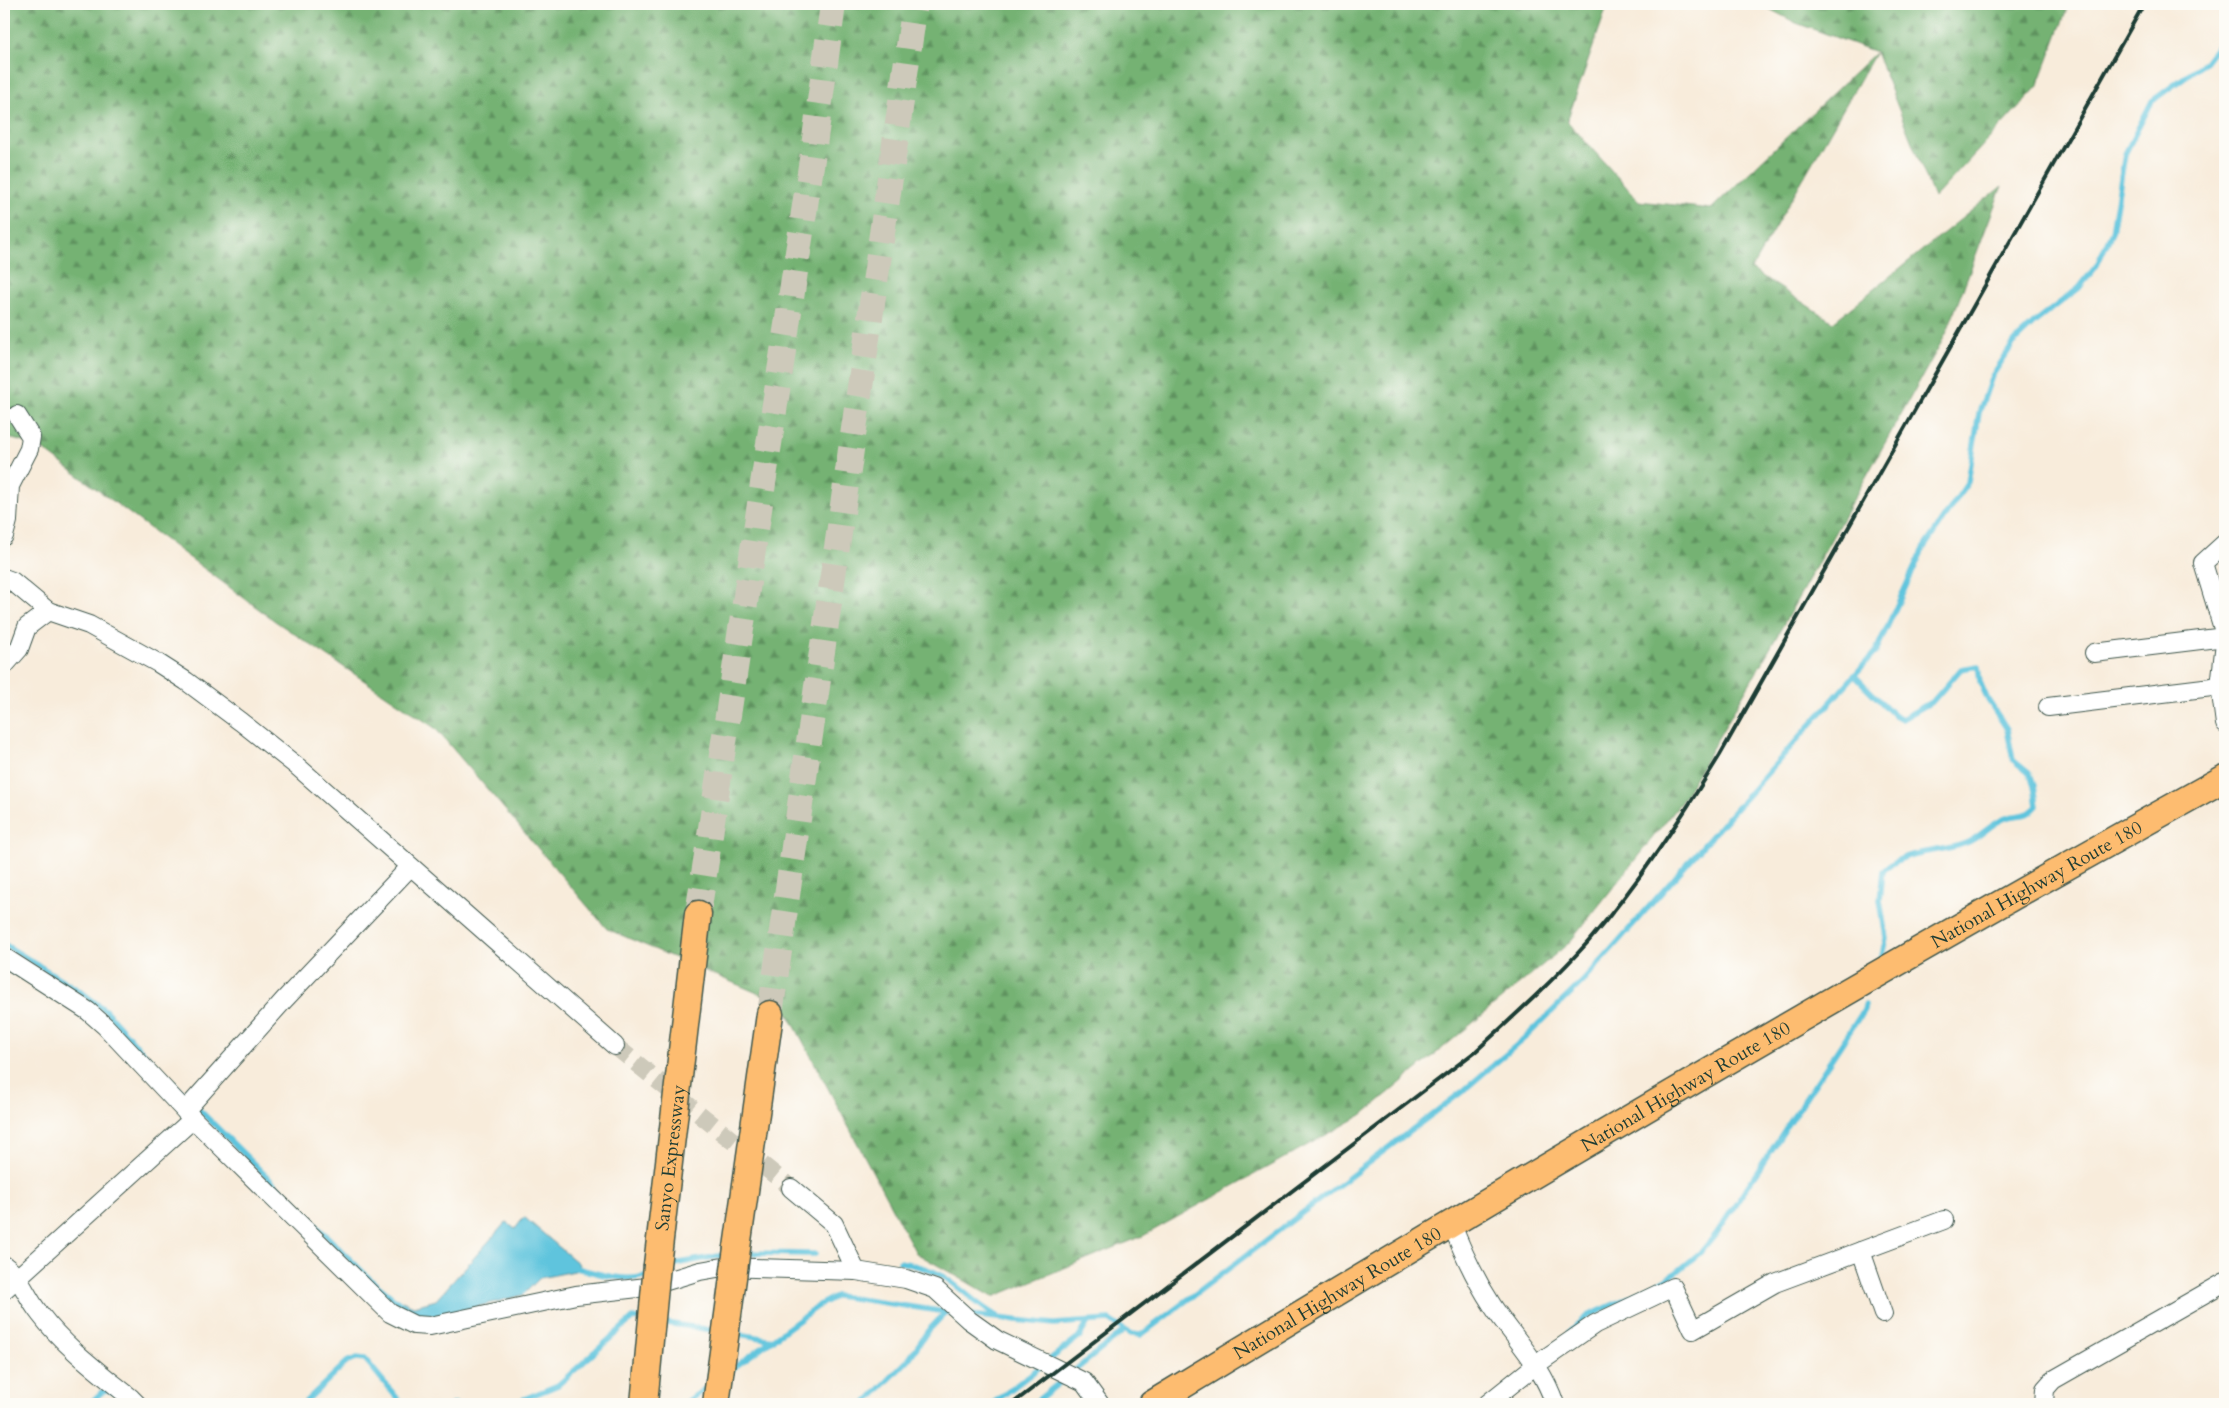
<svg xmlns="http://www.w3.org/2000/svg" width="2229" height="1408" viewBox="0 0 2229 1408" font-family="Cardo,serif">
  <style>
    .forest { fill: url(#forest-firs); stroke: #4a7854 }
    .water { fill: #5fc4dd; stroke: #3f8088 }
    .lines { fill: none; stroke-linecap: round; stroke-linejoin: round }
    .stream { stroke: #5fc4dd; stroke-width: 5.5 }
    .minor-tunnel { stroke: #cdc9ba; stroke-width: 18; stroke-dasharray: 18 9; stroke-linecap: butt }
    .highway-tunnel { stroke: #cdc9ba; stroke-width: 26; stroke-dasharray: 26 13; stroke-linecap: butt }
    .minor-casing { stroke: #40574d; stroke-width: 20 }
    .highway-casing { stroke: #40574d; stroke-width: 29 }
    .minor { stroke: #fff; stroke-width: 18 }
    .highway { stroke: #fdbc6f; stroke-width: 26 }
    .rail { stroke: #1f3d34; stroke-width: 4 }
    .highway-bridge-casing { stroke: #40574d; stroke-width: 29; stroke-linecap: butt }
    .highway-bridge { stroke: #fdbc6f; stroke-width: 26 }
    .labels { text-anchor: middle; stroke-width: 4; stroke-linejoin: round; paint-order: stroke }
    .street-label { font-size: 19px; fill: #1f3d34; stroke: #fdfcf7 }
  </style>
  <defs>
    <pattern id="forest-firs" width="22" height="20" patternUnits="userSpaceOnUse" patternTransform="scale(1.25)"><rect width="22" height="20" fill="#74b273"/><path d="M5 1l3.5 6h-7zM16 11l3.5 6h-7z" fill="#5f925f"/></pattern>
  </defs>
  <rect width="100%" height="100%" fill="#fdfcf7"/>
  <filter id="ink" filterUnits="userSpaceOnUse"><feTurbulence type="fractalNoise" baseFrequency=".02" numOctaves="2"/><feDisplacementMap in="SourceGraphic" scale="10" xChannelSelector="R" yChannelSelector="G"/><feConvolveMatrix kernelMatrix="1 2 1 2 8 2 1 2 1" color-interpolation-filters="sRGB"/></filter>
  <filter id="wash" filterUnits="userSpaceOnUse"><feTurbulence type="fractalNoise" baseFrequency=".0096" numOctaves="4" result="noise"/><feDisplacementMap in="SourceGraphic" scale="20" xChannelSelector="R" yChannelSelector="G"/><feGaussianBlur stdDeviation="1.12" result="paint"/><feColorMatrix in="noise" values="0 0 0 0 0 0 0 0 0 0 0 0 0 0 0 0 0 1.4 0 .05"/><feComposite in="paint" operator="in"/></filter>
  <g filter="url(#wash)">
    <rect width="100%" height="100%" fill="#f8ecdb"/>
    <path class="forest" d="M 4,4 L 1608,4 L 1567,121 L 1639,201 L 1711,209 L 1876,52 L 1796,23 L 1760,4 L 2069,4 L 2038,86 L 1934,198 L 1876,52 L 1751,269 L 1833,322 L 2002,186 L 1946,334 L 1768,652 L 1681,802 L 1569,943 L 1362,1115 L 1143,1236 L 993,1297 L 916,1253 L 783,1004 L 607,929 L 435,728 L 275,621 L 37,445 L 4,437 Z"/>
    <path class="water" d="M 524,1217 L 579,1264 L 575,1271 L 540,1278 L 523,1295 L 444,1315 L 425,1317 L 411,1316 L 397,1309 L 402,1301 L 414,1306 L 436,1300 L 506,1222 L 515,1229 Z"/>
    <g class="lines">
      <g class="stream">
        <path d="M 1855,676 L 1893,714 L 1902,719 L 1933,701 L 1961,669 L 1978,666 L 1980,682 L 1988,700 L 2007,729 L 2013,760 L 2030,774 L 2034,785 L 2037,806 C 2025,819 2020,813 2006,818 C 1991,823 1981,837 1966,843 C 1938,854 1907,848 1883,871 L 1880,900 L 1886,938 L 1881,960"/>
        <path d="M 4,944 L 80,991 L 106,1011 L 155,1066 L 373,1282 L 404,1307"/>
        <path d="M 744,1253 L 815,1254"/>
        <path d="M 900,1262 C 915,1265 931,1269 944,1277 C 963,1289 977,1306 997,1316"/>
        <path d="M 572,1267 C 595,1272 624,1284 648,1275"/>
        <path d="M 663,1269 L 680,1263 L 730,1254"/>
        <path d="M 970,1315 L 1054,1324 L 1109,1320 L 1131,1334 L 1141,1335 L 1463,1091 L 1526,1037 L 1583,981 L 1876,651 L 1923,549 L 1968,482 L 1979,413 L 1992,376 L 2015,341 L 2035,322 L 2079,288 L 2097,265 L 2112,232 L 2125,154 L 2152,101 L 2205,62 L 2221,41 L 2225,31"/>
        <path d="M 659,1322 L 719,1331"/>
        <path d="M 1569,1332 L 1588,1316 L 1654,1286 L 1677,1272 L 1702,1251 L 1716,1234 L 1864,1010 L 1865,1005"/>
        <path d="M 733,1333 L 773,1340"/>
        <path d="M 728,1372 L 821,1304 L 836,1296 L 845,1297 L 953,1313"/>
        <path d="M 89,1404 L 102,1392 L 109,1390 L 113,1392"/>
        <path d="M 303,1404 L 348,1361 L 357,1358 L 365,1359 L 402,1404"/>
        <path d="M 453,1404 L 455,1404"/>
        <path d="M 512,1404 L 558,1385 L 633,1318 L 645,1320"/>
        <path d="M 684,1404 L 710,1385"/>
        <path d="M 865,1404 L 909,1359 L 927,1332 L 946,1312"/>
        <path d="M 992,1404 L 1080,1336 L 1088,1322"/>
        <path d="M 1033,1404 L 1125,1330"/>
      </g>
    </g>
  </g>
  <g filter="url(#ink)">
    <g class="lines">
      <path class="minor-tunnel" d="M 615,1046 L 791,1188"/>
      <g class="highway-tunnel">
        <path d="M 698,914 L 814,146 L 833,4"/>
        <path d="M 770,1014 L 915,4"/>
      </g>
      <g class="minor-casing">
        <g id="minor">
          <path d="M 4,536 L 8,521 L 10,486 L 29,449 L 31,437 L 17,415"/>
          <path d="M 2225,543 L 2203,563 L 2225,635"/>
          <path d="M 4,578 L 12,581 L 48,611 L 89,625 L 158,663 L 186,681 L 241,722 L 298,767 L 615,1046"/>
          <path d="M 2225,642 L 2220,686 L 2225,724"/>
          <path d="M 2094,653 L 2225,637"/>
          <path d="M 4,666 L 19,649 L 27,627 L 48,611"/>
          <path d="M 2048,707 L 2220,686"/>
          <path d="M 4,957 L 88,1011 L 105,1026 L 185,1111 L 390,1313 L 414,1325 L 430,1326 L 576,1295 L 647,1287 L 700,1271 L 723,1267 L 856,1271 L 906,1279 L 935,1289 L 969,1320 L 997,1340 L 1084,1382 L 1100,1404"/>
          <path d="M 185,1111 L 284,1000 L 410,867"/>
          <path d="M 791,1188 L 834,1224 L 856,1271"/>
          <path d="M 1451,1222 C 1462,1251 1475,1279 1492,1305 C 1515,1340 1541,1363 1555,1404"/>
          <path d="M 1861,1251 L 1883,1314"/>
          <path d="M 4,1265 C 22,1278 26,1297 40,1314 C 65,1347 99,1372 131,1398 L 137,1404"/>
          <path d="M 4,1290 L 193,1119"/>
          <path d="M 1487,1404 L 1537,1364 L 1595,1324 L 1673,1287 L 1693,1330 L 1775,1283 L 1944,1220"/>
          <path d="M 2044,1404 L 2045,1389 L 2053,1380 L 2225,1282"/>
        </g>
      </g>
      <g class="highway-casing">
        <g id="highway">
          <path d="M 737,1248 L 770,1014"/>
          <path id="s1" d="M 657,1265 L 698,914"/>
          <path id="s2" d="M 1152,1404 C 1506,1189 1863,978 2225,778"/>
        </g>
      </g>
      <use href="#minor" class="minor"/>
      <use href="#highway" class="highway"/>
      <path class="rail" d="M 1012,1404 L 1476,1051 C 1514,1016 1553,981 1588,942 C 1638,884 1680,820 1720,755 L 2144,4"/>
      <g class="highway-bridge-casing">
        <g id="highway-bridge">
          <path d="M 644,1404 L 657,1265"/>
          <path d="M 716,1404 L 737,1248"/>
        </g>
      </g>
      <use href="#highway-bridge" class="highway-bridge"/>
    </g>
  </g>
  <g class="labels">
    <g class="street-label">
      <text dy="7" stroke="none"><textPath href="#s2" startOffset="1026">National Highway Route 180</textPath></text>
      <text dy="7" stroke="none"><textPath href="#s2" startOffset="621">National Highway Route 180</textPath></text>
      <text dy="7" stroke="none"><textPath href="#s1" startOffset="108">Sanyo Expressway</textPath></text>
      <text dy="7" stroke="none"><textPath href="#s2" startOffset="216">National Highway Route 180</textPath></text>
    </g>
  </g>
  <rect width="2229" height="1408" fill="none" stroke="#fdfcf7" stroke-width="20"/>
</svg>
